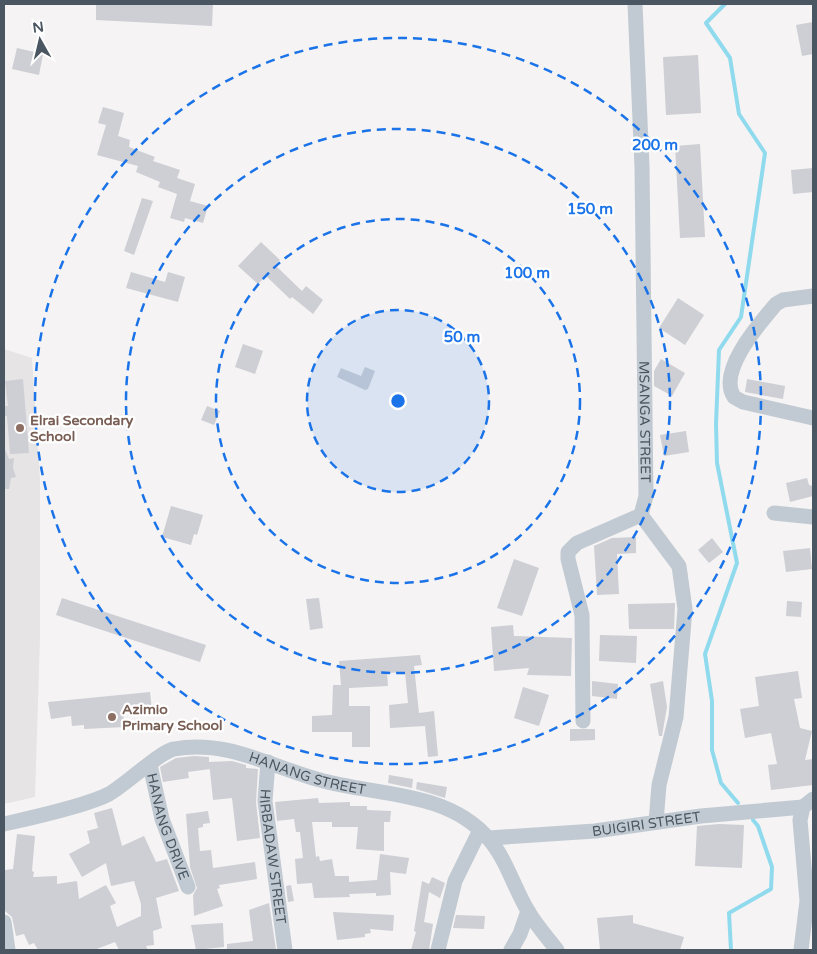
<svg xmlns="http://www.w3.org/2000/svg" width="817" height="954" viewBox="0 0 817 954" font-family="'Varela Round',sans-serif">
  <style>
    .education { fill: #e6e4e5 }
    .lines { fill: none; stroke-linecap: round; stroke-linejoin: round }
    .stream { stroke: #90daee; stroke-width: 4 }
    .building { fill: #cdcfd5 }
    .minor { stroke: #c1cad2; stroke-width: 15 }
    .ring { fill: none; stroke: #1a73e8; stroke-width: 2.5; stroke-dasharray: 9 6 }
    .education-dot { fill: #8d6e63; stroke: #fff; stroke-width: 2 }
    .labels { text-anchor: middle; stroke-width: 4.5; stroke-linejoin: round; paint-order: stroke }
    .education-label { font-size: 14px; font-weight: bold; fill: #785e54; stroke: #fff; text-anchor: start }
    .street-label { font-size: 14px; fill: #4a5661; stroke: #fff }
    .centre { fill: #1a73e8; stroke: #fff; stroke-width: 2.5 }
    .ring-label { font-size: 15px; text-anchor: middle; font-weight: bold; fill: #1a73e8; stroke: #fff; stroke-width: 4.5; stroke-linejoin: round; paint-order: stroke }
  </style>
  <rect width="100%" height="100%" fill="#f5f3f3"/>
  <path class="education" d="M 4,349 L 32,358 L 40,480 L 40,636 L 35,797 L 4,804 Z"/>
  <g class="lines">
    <g class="stream">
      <path d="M 725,4 L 706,23 L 730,58 L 739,114 L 765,153 L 741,317 L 719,350 L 716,424 L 717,463 L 737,563 L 705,654 L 712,701 L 712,750 L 721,783 L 738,803"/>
      <path d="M 731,950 L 729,913 L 771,889 L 772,867 L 758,826 L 753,820"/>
    </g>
  </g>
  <g class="building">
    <path d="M 96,4 L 213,4 L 212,26 L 96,20 Z"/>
    <path d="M 813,22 L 813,54 L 802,56 L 796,25 Z"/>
    <path d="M 17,48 L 43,54 L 39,75 L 12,69 Z"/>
    <path d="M 698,55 L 701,113 L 666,115 L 663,57 Z"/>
    <path d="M 103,107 L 124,113 L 118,136 L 130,140 L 129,147 L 155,157 L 153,161 L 180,170 L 177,178 L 195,184 L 190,201 L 208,206 L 203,223 L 185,218 L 184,222 L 170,218 L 177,194 L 158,187 L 160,182 L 136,172 L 138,166 L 97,155 L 106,125 L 98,123 Z"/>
    <path d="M 700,144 L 705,237 L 680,238 L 675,146 Z"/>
    <path d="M 813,168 L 813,192 L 793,194 L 791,170 Z"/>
    <path d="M 142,198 L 153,201 L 134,255 L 124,251 Z"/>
    <path d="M 261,242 L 280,260 L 275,265 L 302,291 L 306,286 L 323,300 L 313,314 L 292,297 L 290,299 L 266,276 L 258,284 L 238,266 Z"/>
    <path d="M 131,272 L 165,282 L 168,272 L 185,277 L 178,302 L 126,288 Z"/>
    <path d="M 678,298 L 704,315 L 685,345 L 659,328 Z"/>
    <path d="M 243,344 L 263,351 L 255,374 L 235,367 Z"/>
    <path d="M 661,359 L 685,373 L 672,396 L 654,386 L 654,371 Z"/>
    <path d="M 365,367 L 375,371 L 368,389 L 365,390 L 337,377 L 341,368 L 361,376 Z"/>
    <path d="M 23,379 L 29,453 L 10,454 L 7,416 L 4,416 L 4,406 L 8,406 L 5,381 Z"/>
    <path d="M 747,379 L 785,386 L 783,399 L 745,392 Z"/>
    <path d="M 207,406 L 220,411 L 214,425 L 201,420 Z"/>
    <path d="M 686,431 L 689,452 L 664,456 L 660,435 Z"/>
    <path d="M 4,447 L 9,459 L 14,458 L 13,468 L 16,477 L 11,478 L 9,489 L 4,489 Z"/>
    <path d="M 807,478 L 809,485 L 813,486 L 813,496 L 790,502 L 786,483 Z"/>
    <path d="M 171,506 L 203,515 L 197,535 L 194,534 L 191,545 L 162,537 Z"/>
    <path d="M 636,537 L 636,553 L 617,554 L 619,594 L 597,595 L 594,546 L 612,538 Z"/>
    <path d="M 712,538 L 723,552 L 709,563 L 698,550 Z"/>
    <path d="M 810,548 L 812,569 L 786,572 L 783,551 Z"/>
    <path d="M 514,559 L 539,568 L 522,616 L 497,608 Z"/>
    <path d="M 62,598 L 206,645 L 200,662 L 56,615 Z"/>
    <path d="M 319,598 L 323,628 L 310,630 L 306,599 Z"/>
    <path d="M 787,601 L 802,602 L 801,617 L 786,616 Z"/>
    <path d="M 675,603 L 674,629 L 629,629 L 628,604 Z"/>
    <path d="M 513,625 L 514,636 L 572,638 L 571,676 L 527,675 L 529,668 L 494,671 L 491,627 Z"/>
    <path d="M 600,635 L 637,636 L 636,663 L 599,661 Z"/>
    <path d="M 420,655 L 422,665 L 414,666 L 419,713 L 434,711 L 438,756 L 428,757 L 425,726 L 390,728 L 389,705 L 408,703 L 405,672 L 387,673 L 388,686 L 349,688 L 349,706 L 370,706 L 370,747 L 352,747 L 352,732 L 312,732 L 312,716 L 332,715 L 333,685 L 341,685 L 339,661 Z"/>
    <path d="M 798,671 L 802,698 L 794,699 L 800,728 L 812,731 L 805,760 L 813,759 L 813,785 L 771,790 L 768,765 L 777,764 L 771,733 L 745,738 L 740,709 L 759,706 L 755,677 Z"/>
    <path d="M 592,681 L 618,684 L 617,699 L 592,696 Z"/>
    <path d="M 663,681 L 667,707 L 662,736 L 659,736 L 650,684 Z"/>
    <path d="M 523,687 L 549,695 L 539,726 L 514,718 Z"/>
    <path d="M 150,692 L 152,710 L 123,713 L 125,727 L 84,729 L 84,725 L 72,726 L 71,716 L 51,719 L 48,702 Z"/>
    <path d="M 570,729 L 595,729 L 595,740 L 570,741 Z"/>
    <path d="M 194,756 L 209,757 L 209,762 L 232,761 L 246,765 L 246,768 L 258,769 L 256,802 L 260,838 L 237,841 L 232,798 L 213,800 L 209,762 L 210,769 L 188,772 L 189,778 L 163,782 L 160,767 L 176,758 Z"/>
    <path d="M 389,775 L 413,779 L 412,788 L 388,783 Z"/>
    <path d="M 417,782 L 447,787 L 445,798 L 416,789 Z"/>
    <path d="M 318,798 L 319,803 L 350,802 L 350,806 L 367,806 L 367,810 L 391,811 L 390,822 L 384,822 L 384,851 L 356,849 L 358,827 L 332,827 L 332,822 L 312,822 L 316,857 L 319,856 L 320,861 L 332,859 L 335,876 L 349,876 L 349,882 L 377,880 L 380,854 L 409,858 L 406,874 L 390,872 L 391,895 L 376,896 L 376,893 L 349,894 L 350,897 L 314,898 L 312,883 L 297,884 L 295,859 L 303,858 L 300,832 L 296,832 L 294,819 L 277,821 L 275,802 Z"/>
    <path d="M 112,808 L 122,846 L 144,836 L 156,862 L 167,859 L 179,891 L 156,898 L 162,928 L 153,931 L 154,945 L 146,946 L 148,950 L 119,950 L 115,942 L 94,950 L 38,950 L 34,943 L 29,945 L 24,934 L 16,936 L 12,917 L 5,911 L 4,881 L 5,870 L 13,869 L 17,834 L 35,836 L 32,871 L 34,872 L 33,877 L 57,876 L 57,884 L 77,881 L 79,899 L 106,885 L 116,903 L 110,906 L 117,927 L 141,916 L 141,904 L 134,881 L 111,886 L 106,863 L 82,877 L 69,854 L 90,843 L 87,831 L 98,828 L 94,813 Z"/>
    <path d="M 208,811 L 210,823 L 203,824 L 203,827 L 198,828 L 200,851 L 211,850 L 213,868 L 255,862 L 257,879 L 219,885 L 220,888 L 217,889 L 223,906 L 194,916 L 193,895 L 197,888 L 190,867 L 186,814 Z"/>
    <path d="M 719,824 L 744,825 L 742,868 L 695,866 L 697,826 Z"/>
    <path d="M 432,877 L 445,883 L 440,898 L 429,892 L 424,922 L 433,924 L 429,950 L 411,950 L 416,932 L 414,931 L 422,881 L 429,884 Z"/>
    <path d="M 291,885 L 294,901 L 288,902 L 286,886 Z"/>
    <path d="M 269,903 L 276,950 L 227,950 L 227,944 L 253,941 L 249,910 Z"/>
    <path d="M 333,912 L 394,915 L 393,931 L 370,929 L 371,933 L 365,934 L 365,937 L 337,940 Z"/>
    <path d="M 456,915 L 485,916 L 484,929 L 453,928 Z"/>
    <path d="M 633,915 L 633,923 L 684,937 L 680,950 L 600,950 L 597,918 Z"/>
    <path d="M 223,923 L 224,947 L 196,950 L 191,925 Z"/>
  </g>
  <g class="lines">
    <g class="minor">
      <path id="s1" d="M 635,4 L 642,167 L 646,496 L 641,515"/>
      <path d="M 813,296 L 783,300 L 776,304 C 760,323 717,371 734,397 L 743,402 L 813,418"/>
      <path d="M 774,513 L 813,517"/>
      <path d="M 641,515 L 679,566 L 685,609 L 676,717 L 659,785 L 656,822"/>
      <path d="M 583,721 L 582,615 L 568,559 L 568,552 L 577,543 L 641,515"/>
      <path id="s2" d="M 268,762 L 265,801 L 285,950"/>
      <path id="s3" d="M 150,765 L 162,819 L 188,887"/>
      <path id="s4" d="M 4,824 C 31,818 86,806 109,794 C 125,785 161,751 174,749 C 227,739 271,767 320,780 C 376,796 446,790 488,838 C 506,858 514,888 528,911 C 536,925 547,937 557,950"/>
      <path id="s5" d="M 489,838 L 595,831 L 701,816 L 803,807"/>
      <path d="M 4,922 L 8,950"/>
      <path d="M 438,950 L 455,881 L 480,830"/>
      <path d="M 511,950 L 520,934 L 528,911"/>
      <path d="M 801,950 L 807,901 L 800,820 L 803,807 L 813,799"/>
    </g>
  </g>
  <circle cx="398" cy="401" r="91" fill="#1a73e8" fill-opacity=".12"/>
  <g class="ring">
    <circle cx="398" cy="401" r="91"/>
    <circle cx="398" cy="401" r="182"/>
    <circle cx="398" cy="401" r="272"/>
    <circle cx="398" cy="401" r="363"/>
  </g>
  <g class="education-dot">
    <circle cx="20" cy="428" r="5"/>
    <circle cx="112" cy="717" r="5"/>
  </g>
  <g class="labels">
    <g class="education-label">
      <text x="30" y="425">Elrai Secondary<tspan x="30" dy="16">School</tspan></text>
      <text x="122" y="714">Azimio<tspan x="122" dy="16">Primary School</tspan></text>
    </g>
    <g class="street-label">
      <text dy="5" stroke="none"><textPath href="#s1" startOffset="418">MSANGA STREET</textPath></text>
      <text dy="5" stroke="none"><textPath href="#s4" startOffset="326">HANANG STREET</textPath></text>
      <text dy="5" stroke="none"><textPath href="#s5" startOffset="158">BUIGIRI STREET</textPath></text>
      <text dy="5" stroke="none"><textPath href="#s3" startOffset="64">HANANG DRIVE</textPath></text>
      <text dy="5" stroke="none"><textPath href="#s2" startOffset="95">HIRBADAW STREET</textPath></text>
    </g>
  </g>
  <circle cx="398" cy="401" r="8" class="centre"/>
  <g class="ring-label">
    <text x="655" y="150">200 m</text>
    <text x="590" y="214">150 m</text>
    <text x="527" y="278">100 m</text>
    <text x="462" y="342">50 m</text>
  </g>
  <rect width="817" height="954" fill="none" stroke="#4a5661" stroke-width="10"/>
  <g transform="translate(40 40) rotate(352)" stroke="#ffffff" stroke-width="4" paint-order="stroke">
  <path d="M0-4L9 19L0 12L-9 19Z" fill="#4a5661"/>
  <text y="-8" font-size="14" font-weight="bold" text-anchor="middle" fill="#4a5661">N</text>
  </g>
</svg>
